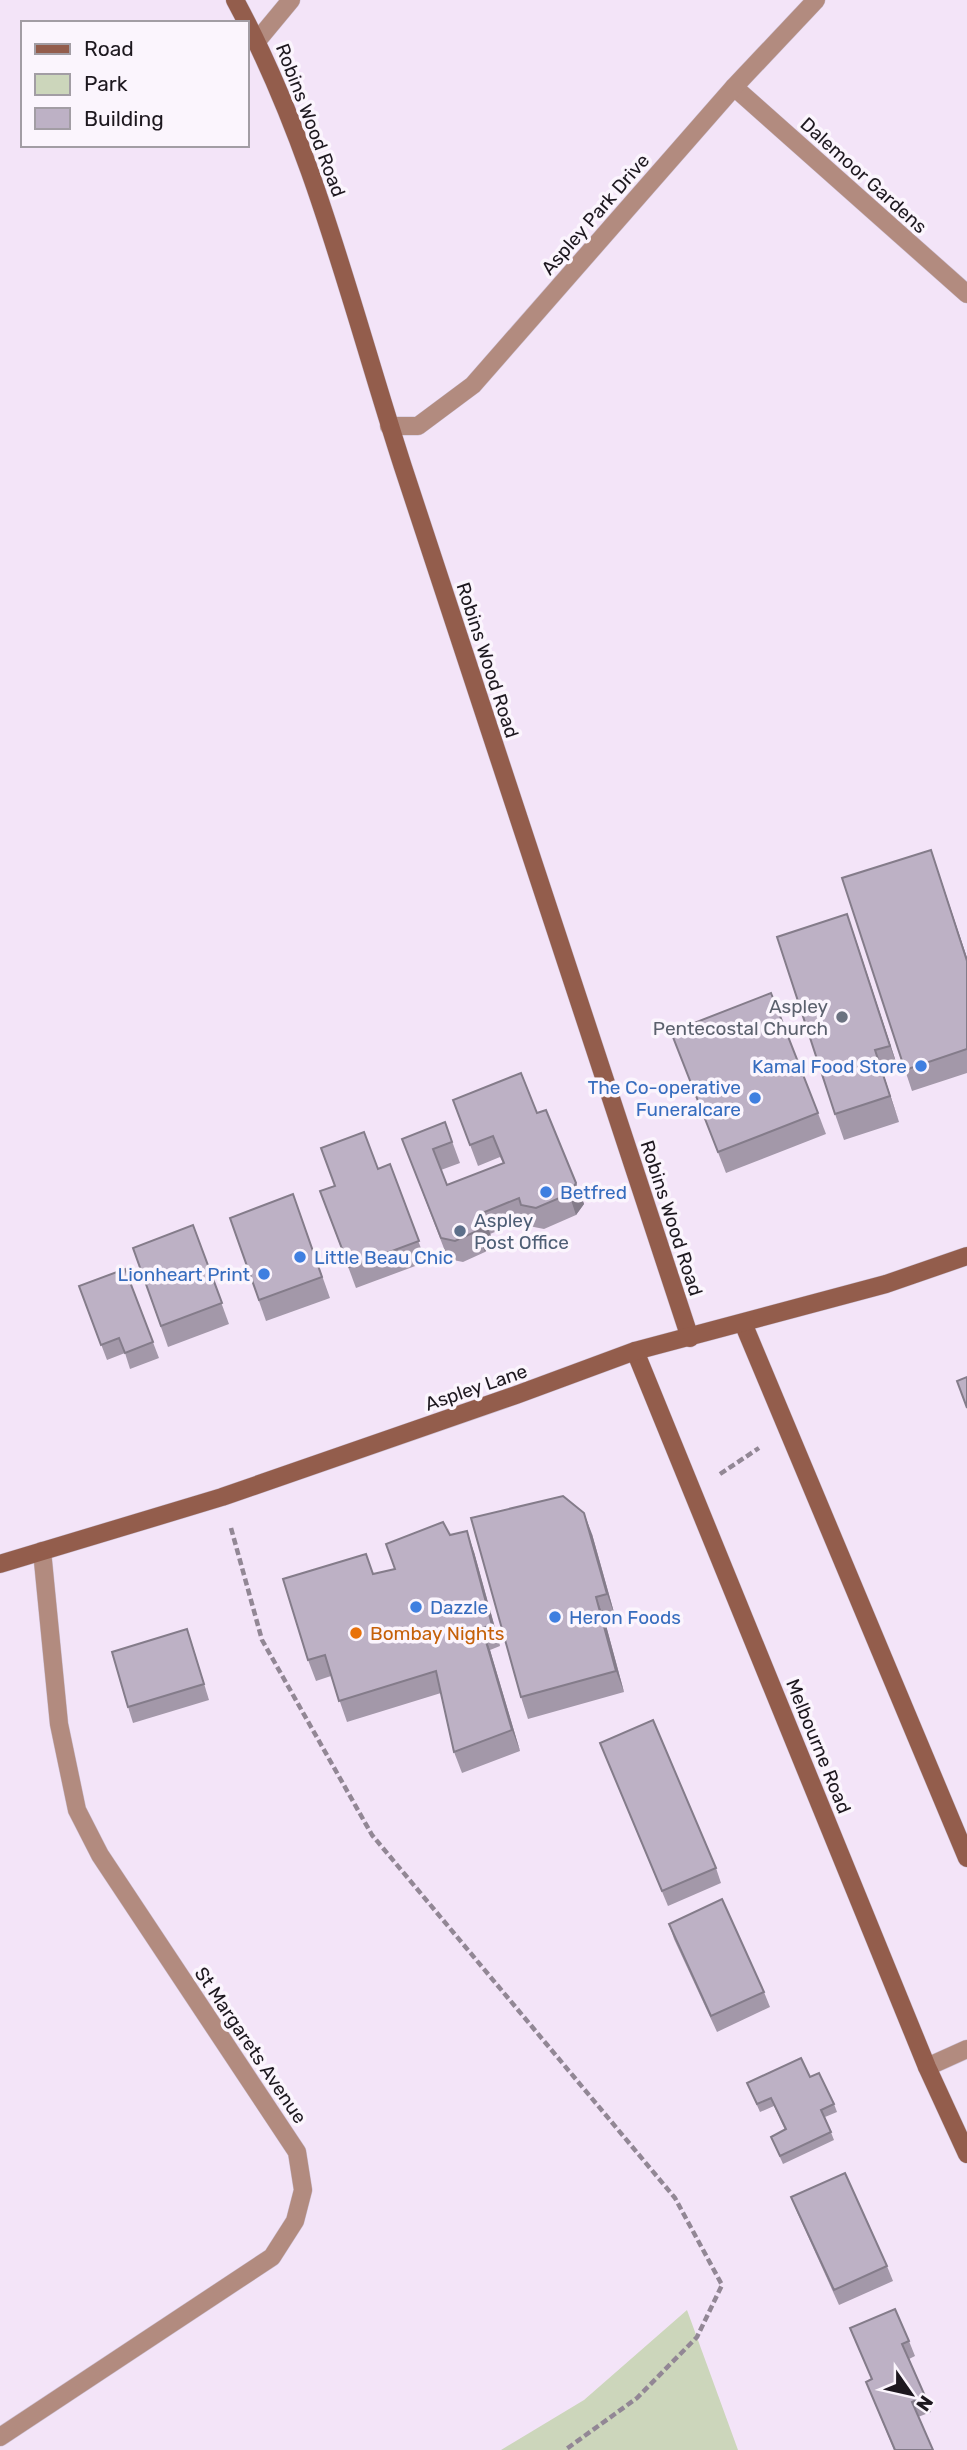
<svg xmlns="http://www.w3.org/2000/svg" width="967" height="2450" viewBox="0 0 967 2450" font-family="Rubik,sans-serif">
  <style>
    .green { fill: #ccd6bb }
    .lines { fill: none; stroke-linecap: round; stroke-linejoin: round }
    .lane-casing { stroke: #ccbfd1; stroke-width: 19 }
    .street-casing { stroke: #ccbfd1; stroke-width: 19 }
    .secondary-casing { stroke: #ccbfd1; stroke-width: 19 }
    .path { stroke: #928795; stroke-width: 4.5; stroke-dasharray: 7 3.5; stroke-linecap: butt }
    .lane { stroke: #b28b7f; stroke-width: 18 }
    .street { stroke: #b28b7f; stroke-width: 18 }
    .secondary { stroke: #935d4c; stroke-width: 18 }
    .wall { fill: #a398a9 }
    .shaded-wall { fill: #847c8a }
    .building { fill: #bdb1c5; stroke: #847c8a; stroke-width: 2 }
    .worship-dot { fill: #6b7280; stroke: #fbf5fd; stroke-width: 2.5 }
    .shop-dot { fill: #3f7fe0; stroke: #fbf5fd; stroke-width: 2.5 }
    .service-dot { fill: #5c6f8a; stroke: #fbf5fd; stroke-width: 2.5 }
    .food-dot { fill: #e8710a; stroke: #fbf5fd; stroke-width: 2.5 }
    .labels { text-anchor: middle; stroke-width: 7; stroke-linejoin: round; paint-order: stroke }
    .street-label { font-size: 19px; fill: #1d181f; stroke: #fbf5fd }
    .worship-label { font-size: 19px; fill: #5b616d; stroke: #fbf5fd; text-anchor: end }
    .shop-label { font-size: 19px; fill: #366cbe; stroke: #fbf5fd; text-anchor: start }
    .service-label { font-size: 19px; fill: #4e5e75; stroke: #fbf5fd; text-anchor: start }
    .food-label { font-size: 19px; fill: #c56008; stroke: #fbf5fd; text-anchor: start }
  </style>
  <rect width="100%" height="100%" fill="#f3e4f8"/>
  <path class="green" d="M 687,2310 L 738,2450 L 501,2450 L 584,2400 Z"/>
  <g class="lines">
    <g class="lane-casing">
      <path id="lane" d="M 257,41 L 291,0"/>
    </g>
    <g class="street-casing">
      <g id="street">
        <path d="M 734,87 L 967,294"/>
        <path d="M 389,426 L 418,426 L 473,385 L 734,87 L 816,0"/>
        <path d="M 927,2067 L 967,2049"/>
        <path d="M 0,2437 L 272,2257 L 295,2221 L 303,2190 L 297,2152 L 100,1855 L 77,1810 L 59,1724 L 42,1551"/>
      </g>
    </g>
    <g class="secondary-casing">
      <g id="secondary">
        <path d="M 235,0 C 314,146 352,310 403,467 C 498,758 592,1049 690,1338"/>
        <path d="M 743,1323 L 967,1858"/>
        <path d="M 635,1351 L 927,2067 L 967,2154"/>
        <path d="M 0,1564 L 222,1497 L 516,1395 L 635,1351 L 886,1284 L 967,1256"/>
      </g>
    </g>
    <g class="path">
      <path d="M 720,1474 L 759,1448"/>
      <path d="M 231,1528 L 262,1640 L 372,1835 L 675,2198 L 722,2285 L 697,2337 L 637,2398 L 565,2450"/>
    </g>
    <use href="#lane" class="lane"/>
    <use href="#street" class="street"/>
    <use href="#secondary" class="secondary"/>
  </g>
  <g class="wall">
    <path d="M 938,871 L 967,958 L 967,1073 L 912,1091 L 905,1070 Z"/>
    <path d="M 847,914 L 899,1071 L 884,1076 L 899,1122 L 844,1140 L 835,1114 Z"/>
    <path d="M 671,1032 L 818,1113 L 826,1134 L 726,1173 Z"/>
    <path d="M 453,1100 L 537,1113 L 576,1183 L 584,1204 L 576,1215 L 544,1229 L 529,1226 L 526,1219 L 490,1234 L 493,1241 L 485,1252 L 463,1262 L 448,1259 L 402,1139 L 445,1122 L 460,1163 L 441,1170 L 447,1185 L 503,1163 L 500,1157 L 478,1166 Z"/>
    <path d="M 390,1164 L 426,1262 L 356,1288 L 320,1191 Z"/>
    <path d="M 293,1194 L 330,1298 L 266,1321 L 230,1218 Z"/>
    <path d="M 193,1225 L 229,1324 L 168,1347 L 133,1248 Z"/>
    <path d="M 125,1269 L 159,1358 L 130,1369 L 125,1353 L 107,1360 L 79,1286 Z"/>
    <path d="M 592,1534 L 615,1616 L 604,1618 L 624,1692 L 528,1719 L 521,1697 Z"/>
    <path d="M 450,1535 L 474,1552 L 500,1646 L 490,1650 L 520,1751 L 462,1773 L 454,1752 L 441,1693 L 347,1722 L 331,1676 L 316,1681 L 308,1660 L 373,1574 L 395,1569 Z"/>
    <path d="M 192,1644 L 209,1700 L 133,1723 L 128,1707 Z"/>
    <path d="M 600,1743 L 716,1868 L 721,1883 L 668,1906 Z"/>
    <path d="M 669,1924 L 764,1992 L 770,2007 L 717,2032 L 674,1939 Z"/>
    <path d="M 810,2077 L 834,2104 L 837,2112 L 825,2117 L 834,2140 L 783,2164 L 771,2137 L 785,2130 L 774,2106 L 760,2112 L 747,2083 Z"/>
    <path d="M 791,2197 L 887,2266 L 893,2281 L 839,2305 L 797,2212 Z"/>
    <path d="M 850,2328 L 909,2341 L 915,2356 L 909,2359 L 931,2412 L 918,2417 L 933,2450 L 894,2450 L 866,2382 L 872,2380 Z"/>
  </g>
  <g class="shaded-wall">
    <path d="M 931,850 L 967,958 L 967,961 Z"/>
    <path d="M 847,914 L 856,940 L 899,1071 L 890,1046 Z"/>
    <path d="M 875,1050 L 884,1076 L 899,1122 L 890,1096 Z"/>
    <path d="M 576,1183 L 584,1204 L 576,1215 L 569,1194 Z"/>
    <path d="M 485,1220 L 493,1241 L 485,1252 L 477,1231 Z"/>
    <path d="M 584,1513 L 592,1534 L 615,1616 L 607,1594 Z"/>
    <path d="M 467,1531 L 474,1552 L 500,1646 L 492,1625 Z"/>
    <path d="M 596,1597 L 604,1618 L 624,1692 L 616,1671 Z"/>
    <path d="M 482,1628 L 490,1650 L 520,1751 L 512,1730 Z"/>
  </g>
  <g class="building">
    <path d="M 931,850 L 967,961 L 967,1049 L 905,1070 L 842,878 Z"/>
    <path d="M 847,914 L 890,1046 L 875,1050 L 890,1096 L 835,1114 L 777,937 Z"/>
    <path d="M 771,993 L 818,1113 L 718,1152 L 671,1032 Z"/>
    <path d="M 521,1073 L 537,1113 L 546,1110 L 576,1183 L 569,1194 L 536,1208 L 521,1205 L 519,1198 L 482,1213 L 485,1220 L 477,1231 L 455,1241 L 441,1238 L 402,1139 L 445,1122 L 452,1142 L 433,1149 L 447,1185 L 504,1163 L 493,1136 L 470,1145 L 453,1100 Z"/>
    <path d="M 364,1132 L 378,1169 L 390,1164 L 419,1241 L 349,1267 L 320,1191 L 335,1186 L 321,1148 Z"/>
    <path d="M 293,1194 L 322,1277 L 259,1300 L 230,1218 Z"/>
    <path d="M 193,1225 L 222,1303 L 161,1326 L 133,1248 Z"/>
    <path d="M 125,1269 L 153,1342 L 125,1353 L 119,1338 L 101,1345 L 79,1286 Z"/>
    <path d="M 967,1377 L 967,1408 L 957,1381 Z"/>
    <path d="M 563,1496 L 584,1513 L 607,1594 L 596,1597 L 616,1671 L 521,1697 L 471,1518 Z"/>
    <path d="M 443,1522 L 450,1535 L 467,1531 L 492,1625 L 482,1628 L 512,1730 L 454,1752 L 436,1671 L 339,1701 L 325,1655 L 308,1660 L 283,1579 L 366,1554 L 373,1574 L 395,1569 L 386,1544 Z"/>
    <path d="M 187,1629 L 204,1684 L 128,1707 L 112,1652 Z"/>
    <path d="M 653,1720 L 716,1868 L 662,1891 L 600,1743 Z"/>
    <path d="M 722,1899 L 764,1992 L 711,2016 L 669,1924 Z"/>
    <path d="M 801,2058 L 810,2077 L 819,2073 L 834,2104 L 821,2110 L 831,2132 L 780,2156 L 771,2137 L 786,2129 L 771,2098 L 757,2104 L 747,2083 Z"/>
    <path d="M 845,2173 L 887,2266 L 834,2290 L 791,2197 Z"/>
    <path d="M 895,2309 L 909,2341 L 902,2344 L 925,2396 L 912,2402 L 933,2450 L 895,2450 L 866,2382 L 872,2379 L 850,2328 Z"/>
  </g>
  <circle class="worship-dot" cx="842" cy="1017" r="7"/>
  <g class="shop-dot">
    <circle cx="921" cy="1066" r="7"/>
    <circle cx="755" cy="1098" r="7"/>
    <circle cx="546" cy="1192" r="7"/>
    <circle cx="300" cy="1257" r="7"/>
    <circle cx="264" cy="1274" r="7"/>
    <circle cx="416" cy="1607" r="7"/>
    <circle cx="555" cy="1617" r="7"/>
  </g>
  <circle class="service-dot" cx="460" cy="1231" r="7"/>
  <circle class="food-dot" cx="356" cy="1633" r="7"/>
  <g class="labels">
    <g class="street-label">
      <text transform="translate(311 120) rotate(69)" y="7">Robins Wood Road</text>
      <text transform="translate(864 175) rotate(42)" y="7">Dalemoor Gardens</text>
      <text transform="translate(595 214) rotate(-49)" y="7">Aspley Park Drive</text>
      <text transform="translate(488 660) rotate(72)" y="7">Robins Wood Road</text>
      <text transform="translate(672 1218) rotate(72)" y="7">Robins Wood Road</text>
      <text transform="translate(476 1387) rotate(-19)" y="7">Aspley Lane</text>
      <text transform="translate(819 1746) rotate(68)" y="7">Melbourne Road</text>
      <text transform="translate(251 2045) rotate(56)" y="7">St Margarets Avenue</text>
    </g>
    <g class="worship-label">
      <text x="828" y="1013">Aspley<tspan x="828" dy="22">Pentecostal Church</tspan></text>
    </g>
    <g class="shop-label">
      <text x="907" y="1073" text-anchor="end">Kamal Food Store</text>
      <text x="741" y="1094" text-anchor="end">The Co-operative<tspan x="741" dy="22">Funeralcare</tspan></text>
      <text x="560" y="1199">Betfred</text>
      <text x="314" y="1264">Little Beau Chic</text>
      <text x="250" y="1281" text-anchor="end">Lionheart Print</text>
      <text x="430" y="1614">Dazzle</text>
      <text x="569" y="1624">Heron Foods</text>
    </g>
    <g class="service-label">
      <text x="474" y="1227">Aspley<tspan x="474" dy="22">Post Office</tspan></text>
    </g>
    <g class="food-label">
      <text x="370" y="1640">Bombay Nights</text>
    </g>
  </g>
  <rect x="21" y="21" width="228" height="126" fill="#fbf5fd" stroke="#a29da4" stroke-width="2"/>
  <rect x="35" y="44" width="35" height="10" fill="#935d4c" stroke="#a29da4" stroke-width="2"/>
  <text x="84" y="56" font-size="21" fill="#1d181f">Road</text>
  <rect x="35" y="74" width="35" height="21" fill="#ccd6bb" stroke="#a29da4" stroke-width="2"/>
  <text x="84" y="91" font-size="21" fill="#1d181f">Park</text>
  <rect x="35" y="108" width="35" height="21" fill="#bdb1c5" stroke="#a29da4" stroke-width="2"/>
  <text x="84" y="126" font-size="21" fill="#1d181f">Building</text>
  <g transform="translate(911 2394) rotate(124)" stroke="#fbf5fd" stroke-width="5" paint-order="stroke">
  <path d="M0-5L12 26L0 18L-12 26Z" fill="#1d181f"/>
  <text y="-10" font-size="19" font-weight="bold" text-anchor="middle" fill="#1d181f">N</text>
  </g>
</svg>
